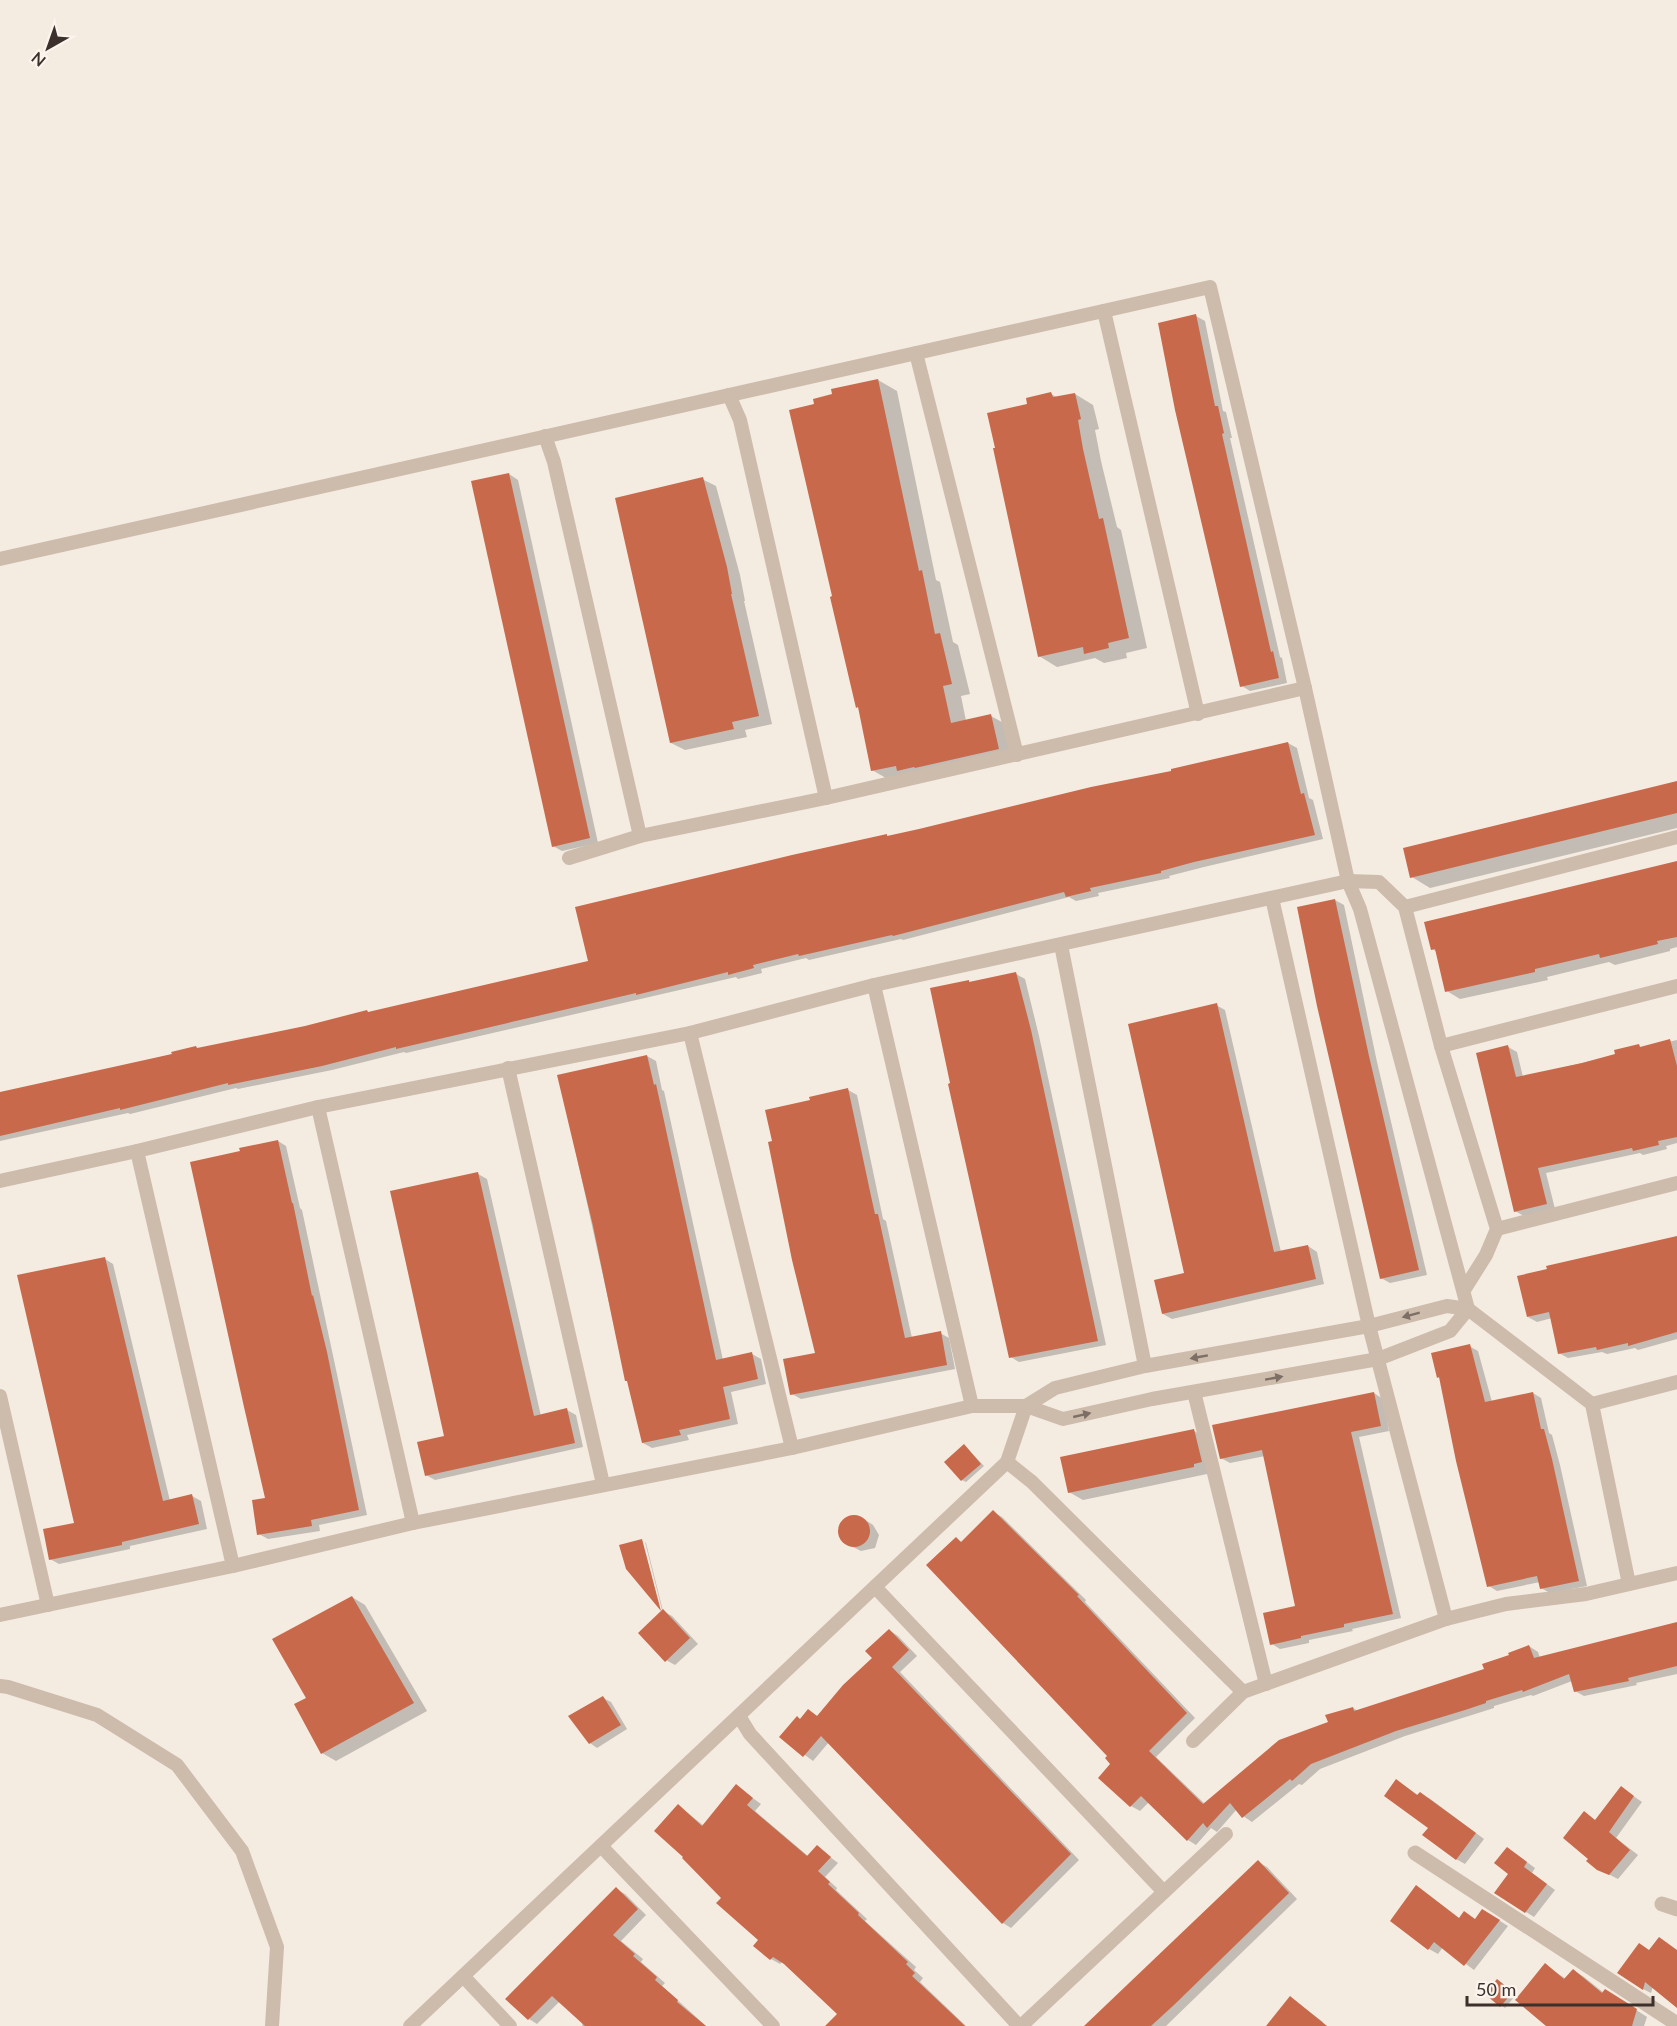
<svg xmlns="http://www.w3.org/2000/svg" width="1677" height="2026" viewBox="0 0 1677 2026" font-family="Lato,sans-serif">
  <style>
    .shadow { fill: #0003 }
    .building { fill: #c8694b }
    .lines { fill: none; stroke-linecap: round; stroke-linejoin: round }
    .service { stroke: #cdbbac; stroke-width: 14 }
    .minor { stroke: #cdbbac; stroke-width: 15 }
    .oneway { fill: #7d6f65 }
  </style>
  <rect width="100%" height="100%" fill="#f4ebe1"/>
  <g class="shadow">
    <path d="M 1196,316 L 1205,321 L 1223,411 L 1226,412 L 1232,438 L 1230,438 L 1280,657 L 1282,658 L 1287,683 L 1250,691 L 1242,686 Z"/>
    <path d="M 878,380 L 897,391 L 936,580 L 940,582 L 953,642 L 958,645 L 970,694 L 961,696 L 966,721 L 991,716 L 1009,726 L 1016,759 L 891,781 L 872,770 L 816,405 Z"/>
    <path d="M 1051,394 L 1058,398 L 1075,394 L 1093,405 L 1099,429 L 1095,430 L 1101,461 L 1117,527 L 1121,530 L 1147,648 L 1126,653 L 1127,658 L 1104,663 L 1095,658 L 1057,667 L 1039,656 L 1029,405 Z"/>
    <path d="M 509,474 L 518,480 L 598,843 L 562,851 L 553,846 Z"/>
    <path d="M 702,479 L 716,486 L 740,575 L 745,601 L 744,601 L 772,724 L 745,730 L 747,737 L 685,750 L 671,743 Z"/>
    <path d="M 1288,743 L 1297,748 L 1309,798 L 1313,800 L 1323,839 L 1204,867 L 1169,876 L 1170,878 L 1098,893 L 1099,896 L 1076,901 L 1069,897 L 903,940 L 901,939 L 809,960 L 806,958 L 761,969 L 762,973 L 738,979 L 736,977 L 406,1053 L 404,1052 L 332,1070 L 238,1089 L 236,1088 L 130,1114 L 128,1113 L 0,1141 L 0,1093 L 105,1071 L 196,1048 L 199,1050 L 370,1013 L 590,962 L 889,837 L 1173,772 Z"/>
    <path d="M 1677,783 L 1677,828 L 1430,888 L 1412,877 Z"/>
    <path d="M 1677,863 L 1677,947 L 1670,949 L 1670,951 L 1615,965 L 1609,962 L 1547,977 L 1548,980 L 1460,999 L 1447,991 L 1437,952 L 1432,949 Z"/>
    <path d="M 1335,900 L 1344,905 L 1377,1062 L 1427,1275 L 1390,1283 L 1381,1278 Z"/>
    <path d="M 1016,974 L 1025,979 L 1039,1036 L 1106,1345 L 1019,1362 L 1011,1357 L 968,981 L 972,983 Z"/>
    <path d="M 1216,1005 L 1225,1010 L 1281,1252 L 1308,1246 L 1317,1252 L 1324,1284 L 1172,1319 L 1163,1314 L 1185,1275 Z"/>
    <path d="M 1677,1040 L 1677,1143 L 1666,1146 L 1667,1149 L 1643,1155 L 1640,1153 L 1546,1173 L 1555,1209 L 1524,1216 L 1515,1211 L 1508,1047 L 1517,1052 L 1523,1077 L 1616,1055 L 1639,1046 L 1642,1048 Z"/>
    <path d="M 647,1056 L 656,1061 L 662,1090 L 664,1091 L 723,1360 L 752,1354 L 761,1359 L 766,1384 L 731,1392 L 738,1424 L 687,1435 L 689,1440 L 652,1448 L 643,1443 L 629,1382 L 626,1380 L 559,1076 Z"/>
    <path d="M 848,1090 L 857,1095 L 883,1219 L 886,1221 L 912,1338 L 940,1333 L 949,1338 L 955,1369 L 801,1399 L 792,1394 L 817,1354 L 773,1142 L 812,1101 Z"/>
    <path d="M 278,1141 L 286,1146 L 300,1208 L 302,1210 L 367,1515 L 319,1525 L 320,1531 L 268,1539 L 259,1534 L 267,1499 Z"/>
    <path d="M 478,1174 L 487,1179 L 541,1416 L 567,1410 L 576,1415 L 583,1447 L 435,1480 L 426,1475 L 446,1437 Z"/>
    <path d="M 1677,1237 L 1677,1339 L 1638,1350 L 1635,1348 L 1607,1354 L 1602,1352 L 1568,1358 L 1559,1353 L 1552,1318 L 1537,1322 L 1528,1317 Z"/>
    <path d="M 105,1259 L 113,1264 L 170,1501 L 192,1496 L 201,1501 L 207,1529 L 130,1546 L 130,1549 L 59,1564 L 50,1559 L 76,1524 Z"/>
    <path d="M 1469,1346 L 1478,1351 L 1492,1402 L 1533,1393 L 1541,1398 L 1549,1433 L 1552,1435 L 1560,1465 L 1587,1586 L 1550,1593 L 1541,1588 L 1540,1582 L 1497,1591 L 1489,1586 L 1440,1378 L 1438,1377 Z"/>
    <path d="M 1374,1393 L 1383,1399 L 1389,1431 L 1359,1437 L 1401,1618 L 1352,1629 L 1353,1631 L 1309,1640 L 1309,1643 L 1280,1649 L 1272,1644 L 1297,1607 L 1265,1456 L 1230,1463 L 1221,1458 Z"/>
    <path d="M 1194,1431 L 1207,1438 L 1215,1470 L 1207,1471 L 1207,1474 L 1083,1500 L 1069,1492 Z"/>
    <path d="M 965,1446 L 984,1466 L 966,1482 L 962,1480 Z"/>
    <path d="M 993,1512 L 1002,1517 L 1086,1600 L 1085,1602 L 1195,1718 L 1156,1757 L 1205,1804 L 1353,1708 L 1358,1711 L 1486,1670 L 1529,1646 L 1538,1652 L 1540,1658 L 1677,1624 L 1677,1674 L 1636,1683 L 1637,1685 L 1584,1696 L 1575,1691 L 1572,1681 L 1533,1696 L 1531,1695 L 1494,1706 L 1494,1708 L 1475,1714 L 1405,1736 L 1320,1769 L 1302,1785 L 1299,1784 L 1252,1822 L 1243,1816 L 1237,1809 L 1217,1832 L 1211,1828 L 1196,1845 L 1188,1840 L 1149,1802 L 1140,1811 L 1131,1806 L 1100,1778 L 1112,1764 L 1109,1756 L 956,1539 L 963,1543 Z"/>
    <path d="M 852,1516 L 864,1519 L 873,1525 L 879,1535 L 875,1548 L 861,1551 L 845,1543 L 840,1537 L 841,1524 L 846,1518 Z"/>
    <path d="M 645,1542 L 646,1543 L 663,1611 L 662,1610 Z"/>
    <path d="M 352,1597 L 365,1605 L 427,1711 L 336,1761 L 322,1753 L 308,1698 Z"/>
    <path d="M 663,1611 L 672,1616 L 698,1644 L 675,1665 L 666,1660 Z"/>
    <path d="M 889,1630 L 898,1636 L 917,1656 L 900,1672 L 1079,1860 L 1011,1928 L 1003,1923 L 829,1742 L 813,1761 L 781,1737 L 809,1711 L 819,1717 L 874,1659 Z"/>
    <path d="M 603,1698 L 611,1702 L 627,1729 L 597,1748 L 590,1743 Z"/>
    <path d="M 736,1786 L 761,1804 L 755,1811 L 808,1856 L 817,1847 L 838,1863 L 825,1877 L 837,1888 L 836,1890 L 867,1919 L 865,1921 L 916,1967 L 914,1970 L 923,1978 L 920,1982 L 966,2026 L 842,2026 L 839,2014 L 782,1962 L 780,1964 L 771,1959 L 760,1940 L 723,1898 L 679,1806 L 704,1826 Z"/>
    <path d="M 1405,1786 L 1419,1796 L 1429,1798 L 1484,1839 L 1465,1864 L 1456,1859 L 1430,1828 Z"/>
    <path d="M 1629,1793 L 1642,1802 L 1616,1838 L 1638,1855 L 1618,1879 L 1598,1869 L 1585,1813 L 1596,1821 Z"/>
    <path d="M 1516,1854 L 1535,1868 L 1532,1873 L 1555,1890 L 1534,1917 L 1526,1912 L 1510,1874 Z"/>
    <path d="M 1258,1862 L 1267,1867 L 1297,1899 L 1166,2026 L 1088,2026 Z"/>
    <path d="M 616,1889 L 625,1894 L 646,1915 L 621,1941 L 643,1959 L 641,1962 L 665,1983 L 662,1986 L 706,2026 L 582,2026 L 583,2022 L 560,2001 L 537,2024 L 529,2019 Z"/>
    <path d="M 1492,1916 L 1508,1926 L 1474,1970 L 1443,1947 L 1438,1954 L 1429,1949 L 1392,1921 L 1476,1920 Z"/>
    <path d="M 1650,1951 L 1677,1951 L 1677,2006 L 1653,1986 L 1651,1993 L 1643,1989 Z"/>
    <path d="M 1545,1965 L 1566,1979 L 1573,1970 L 1584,1977 L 1604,1993 L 1616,1997 L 1647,2017 L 1644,2026 L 1549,2026 Z"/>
    <path d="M 1501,1983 L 1516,1995 L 1505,2008 L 1487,1994 Z"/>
    <path d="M 1291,1998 L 1323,2022 L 1320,2026 L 1280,2026 Z"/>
  </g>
  <g class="building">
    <path d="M 1196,314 L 1215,406 L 1218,406 L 1224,433 L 1222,434 L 1271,652 L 1273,651 L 1279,678 L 1240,687 L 1175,410 L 1158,323 Z"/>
    <path d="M 878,379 L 919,571 L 922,570 L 935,634 L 940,633 L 952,684 L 943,686 L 951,723 L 991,714 L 999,749 L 915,768 L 914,767 L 897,771 L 896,766 L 871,771 L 858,707 L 856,708 L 830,597 L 832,596 L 789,410 L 814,404 L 813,399 L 832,394 L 831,389 Z"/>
    <path d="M 1051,392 L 1053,397 L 1075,393 L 1081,419 L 1078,420 L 1083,449 L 1099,519 L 1103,518 L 1129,638 L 1108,643 L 1109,648 L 1084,654 L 1083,647 L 1038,657 L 999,476 L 993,448 L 995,448 L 987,413 L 1027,404 L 1026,398 Z"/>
    <path d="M 509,473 L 590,838 L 552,847 L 471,481 Z"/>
    <path d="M 703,477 L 727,567 L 732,594 L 731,594 L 759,716 L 732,722 L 734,729 L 670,743 L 615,498 Z"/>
    <path d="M 1288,742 L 1301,794 L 1304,793 L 1315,835 L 1194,862 L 1161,871 L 1161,873 L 1090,888 L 1091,891 L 1066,897 L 1064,892 L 893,936 L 892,935 L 799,956 L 798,954 L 753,965 L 754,968 L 728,975 L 728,972 L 636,995 L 636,993 L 396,1049 L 396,1047 L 322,1066 L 228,1085 L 228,1083 L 120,1110 L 120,1108 L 0,1136 L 0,1092 L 172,1054 L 171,1052 L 196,1046 L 197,1048 L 305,1026 L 367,1010 L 368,1012 L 588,961 L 575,907 L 792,855 L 887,834 L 887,836 L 919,829 L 1091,787 L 1171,771 L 1171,769 Z"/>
    <path d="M 1677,781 L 1677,813 L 1410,878 L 1403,848 Z"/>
    <path d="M 1677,861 L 1677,937 L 1657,941 L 1658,944 L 1625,952 L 1600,958 L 1599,954 L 1535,969 L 1535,972 L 1445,992 L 1435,949 L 1431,950 L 1424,922 Z"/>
    <path d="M 1335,899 L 1369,1056 L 1419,1270 L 1380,1279 L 1317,1006 L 1297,907 Z"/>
    <path d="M 1016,972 L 1031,1030 L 1098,1341 L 1009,1358 L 948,1084 L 950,1083 L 930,988 L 969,980 L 969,982 Z"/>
    <path d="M 1217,1003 L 1274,1252 L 1308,1245 L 1316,1279 L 1162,1314 L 1154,1280 L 1184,1273 L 1128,1024 Z"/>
    <path d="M 1670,1039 L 1677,1066 L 1677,1137 L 1658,1141 L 1659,1145 L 1633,1151 L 1632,1148 L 1538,1168 L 1547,1204 L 1514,1212 L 1476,1053 L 1508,1045 L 1516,1077 L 1582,1063 L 1615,1054 L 1614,1050 L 1639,1044 L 1640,1047 Z"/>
    <path d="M 647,1055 L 654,1085 L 656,1084 L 716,1360 L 752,1352 L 758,1379 L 723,1387 L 730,1419 L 679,1430 L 681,1435 L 642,1443 L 627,1381 L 625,1381 L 593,1226 L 557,1075 Z"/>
    <path d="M 848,1088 L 871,1196 L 875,1214 L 878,1214 L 905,1338 L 941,1331 L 947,1365 L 790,1395 L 783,1359 L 815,1353 L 792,1260 L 768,1142 L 772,1141 L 765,1110 L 810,1100 L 809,1097 Z"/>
    <path d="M 278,1140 L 292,1203 L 293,1203 L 312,1296 L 313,1295 L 327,1352 L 359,1510 L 311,1520 L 312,1526 L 257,1535 L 252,1500 L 265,1498 L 244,1407 L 190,1162 L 240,1151 L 239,1148 Z"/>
    <path d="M 478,1172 L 534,1416 L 567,1408 L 575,1443 L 425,1476 L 417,1442 L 444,1436 L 390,1191 Z"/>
    <path d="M 1677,1236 L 1677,1332 L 1628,1346 L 1628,1343 L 1597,1350 L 1596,1347 L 1558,1354 L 1549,1312 L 1527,1317 L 1517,1276 L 1547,1269 L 1546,1266 Z"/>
    <path d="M 105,1257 L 163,1501 L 192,1494 L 199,1524 L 122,1542 L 122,1545 L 49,1560 L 43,1529 L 74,1523 L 17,1275 Z"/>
    <path d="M 1470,1344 L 1485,1402 L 1533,1392 L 1541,1429 L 1544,1429 L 1552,1459 L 1579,1581 L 1540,1589 L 1537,1576 L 1487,1587 L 1456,1461 L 1439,1377 L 1437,1378 L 1431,1353 Z"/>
    <path d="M 1374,1392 L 1381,1426 L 1351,1432 L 1393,1614 L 1344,1624 L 1344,1627 L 1301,1636 L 1301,1638 L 1270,1645 L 1263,1613 L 1295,1606 L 1262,1450 L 1220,1459 L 1212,1425 Z"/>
    <path d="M 1194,1429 L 1202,1462 L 1194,1464 L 1194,1467 L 1068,1493 L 1060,1457 Z"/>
    <path d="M 964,1444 L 981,1464 L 961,1481 L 944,1462 Z"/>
    <path d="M 993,1510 L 1079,1595 L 1077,1596 L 1187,1713 L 1149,1751 L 1203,1804 L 1279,1740 L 1328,1722 L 1325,1715 L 1353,1707 L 1354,1711 L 1484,1669 L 1482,1664 L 1509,1655 L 1508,1653 L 1529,1645 L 1534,1658 L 1677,1622 L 1677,1666 L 1628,1678 L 1629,1681 L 1574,1692 L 1569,1674 L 1523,1692 L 1522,1690 L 1486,1701 L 1486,1703 L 1465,1710 L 1396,1731 L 1311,1764 L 1292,1781 L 1290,1779 L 1242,1818 L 1230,1803 L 1207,1828 L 1203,1823 L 1187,1841 L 1141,1796 L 1130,1807 L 1098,1778 L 1110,1764 L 1105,1758 L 1107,1756 L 926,1565 L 956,1537 L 961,1542 Z"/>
    <circle cx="854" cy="1531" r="16"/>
    <path d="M 642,1539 L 661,1611 L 626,1569 L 619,1545 Z"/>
    <path d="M 352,1596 L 414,1703 L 321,1754 L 294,1704 L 306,1698 L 272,1639 Z"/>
    <path d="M 663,1609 L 690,1638 L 665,1662 L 638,1633 Z"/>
    <path d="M 889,1629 L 909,1650 L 892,1667 L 1071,1854 L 1002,1924 L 821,1736 L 803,1757 L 779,1737 L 797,1716 L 800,1719 L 808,1709 L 817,1716 L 843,1685 L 872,1658 L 865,1651 Z"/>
    <path d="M 603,1696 L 621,1725 L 589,1744 L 568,1716 Z"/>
    <path d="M 1396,1779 L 1417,1795 L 1420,1792 L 1476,1833 L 1456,1860 L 1422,1835 L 1428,1828 L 1384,1796 Z"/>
    <path d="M 736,1784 L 753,1798 L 747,1805 L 807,1856 L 817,1845 L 831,1857 L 818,1871 L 830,1882 L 828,1884 L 859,1913 L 858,1915 L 908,1962 L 906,1964 L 915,1973 L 912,1976 L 965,2026 L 825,2026 L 837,2014 L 784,1964 L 773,1957 L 770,1960 L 753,1946 L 758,1940 L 716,1903 L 721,1898 L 682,1858 L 683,1857 L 654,1831 L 678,1804 L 702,1826 Z"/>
    <path d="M 1621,1786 L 1634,1796 L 1609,1832 L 1630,1850 L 1609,1875 L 1597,1870 L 1586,1861 L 1588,1859 L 1563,1838 L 1584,1811 L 1595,1820 Z"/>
    <path d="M 1507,1847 L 1527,1862 L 1524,1867 L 1547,1884 L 1525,1913 L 1494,1893 L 1508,1874 L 1494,1863 Z"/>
    <path d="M 1258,1860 L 1289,1893 L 1175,2004 L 1151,2026 L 1084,2026 Z"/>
    <path d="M 1416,1885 L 1459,1918 L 1464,1911 L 1475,1919 L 1482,1909 L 1500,1920 L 1464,1966 L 1434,1942 L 1428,1950 L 1390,1921 Z"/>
    <path d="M 616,1887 L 638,1909 L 613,1935 L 635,1954 L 633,1956 L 657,1977 L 655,1980 L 678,2000 L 677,2002 L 706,2026 L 585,2026 L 552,1996 L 528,2020 L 505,1999 Z"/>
    <path d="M 1659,1937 L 1677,1950 L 1677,2008 L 1645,1982 L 1643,1990 L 1617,1973 L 1639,1943 L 1649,1950 Z"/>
    <path d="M 1545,1963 L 1564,1979 L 1573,1969 L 1602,1993 L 1605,1989 L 1637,2009 L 1632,2026 L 1546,2026 L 1515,2000 Z"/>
    <path d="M 1497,1979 L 1513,1992 L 1500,2007 L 1485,1994 Z"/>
    <path d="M 1290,1996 L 1327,2026 L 1266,2026 Z"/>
  </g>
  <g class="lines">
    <g class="service">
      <path d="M 1104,311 L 1198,714"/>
      <path d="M 916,353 L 1017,755"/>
      <path d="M 729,395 L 740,420 L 826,798"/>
      <path d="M 545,436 L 554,462 L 640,836"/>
      <path d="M 0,559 L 1210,287 L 1305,688 L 1348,881 L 1360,909 L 1468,1309 L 1592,1404 L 1629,1584"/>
      <path d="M 569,858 L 640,836 L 826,798 L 1305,688"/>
      <path d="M 1272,898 L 1369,1326 L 1446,1619"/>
      <path d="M 1405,907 L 1677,837"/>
      <path d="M 1061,945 L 1145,1366"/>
      <path d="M 874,985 L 972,1406"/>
      <path d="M 690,1033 L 792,1448"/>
      <path d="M 1441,1046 L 1677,986"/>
      <path d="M 508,1068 L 603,1484"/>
      <path d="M 318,1107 L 413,1523"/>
      <path d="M 137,1151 L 233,1566"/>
      <path d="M 0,1181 L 137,1151 L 318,1107 L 690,1033 L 874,985 L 1348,881 L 1379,882 L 1405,907 L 1441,1046 L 1497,1229 L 1486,1255 L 1464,1290"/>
      <path d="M 1497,1229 L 1677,1183"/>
      <path d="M 1194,1392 L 1266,1684"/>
      <path d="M 0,1396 L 48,1605"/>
      <path d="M 1592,1404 L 1677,1382"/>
      <path d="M 1007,1462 L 1032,1482 L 1243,1692"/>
      <path d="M 875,1587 L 1164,1892"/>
      <path d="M 0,1615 L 233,1566 L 413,1523 L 792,1448 L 972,1406 L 1026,1406 L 1063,1419 L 1152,1399 L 1378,1359 L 1450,1331 L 1468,1309 L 1447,1306 L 1369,1326 L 1145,1366 L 1055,1388 L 1026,1406 L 1007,1462 L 410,2026"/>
      <path d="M 0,1686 L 8,1687 L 97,1715 L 177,1765 L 242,1851 L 277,1947 L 272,2026"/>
      <path d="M 739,1716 L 750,1734 L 1019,2026"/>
      <path d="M 1193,1741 L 1243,1692 L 1446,1619 L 1506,1604 L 1586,1594 L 1677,1573"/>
      <path d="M 601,1846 L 773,2026"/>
      <path d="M 463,1976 L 510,2026"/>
      <path d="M 1021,2026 L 1226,1834"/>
    </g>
    <g class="minor">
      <path d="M 1415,1853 L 1677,2024"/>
      <path d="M 1662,1904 L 1677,1909"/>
    </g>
  </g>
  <defs><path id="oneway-solid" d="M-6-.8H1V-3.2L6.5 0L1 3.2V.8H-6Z" transform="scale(1.5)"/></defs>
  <g class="oneway">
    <use href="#oneway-solid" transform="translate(1411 1315) rotate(165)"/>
    <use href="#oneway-solid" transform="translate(1199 1357) rotate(170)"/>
    <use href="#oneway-solid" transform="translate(1274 1378) rotate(-10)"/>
    <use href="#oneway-solid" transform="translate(1082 1415) rotate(-13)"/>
  </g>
  <g transform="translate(48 48) rotate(220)" stroke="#fbf5ee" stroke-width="4.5" paint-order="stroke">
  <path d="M0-4.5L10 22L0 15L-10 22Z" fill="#3b302b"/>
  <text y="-9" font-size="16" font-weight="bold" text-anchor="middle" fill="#3b302b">N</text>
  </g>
  <path d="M1467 1996v9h186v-9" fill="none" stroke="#3b302b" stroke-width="3"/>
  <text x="1476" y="1996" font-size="18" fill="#3b302b" stroke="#fbf5ee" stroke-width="4.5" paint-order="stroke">50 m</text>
</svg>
